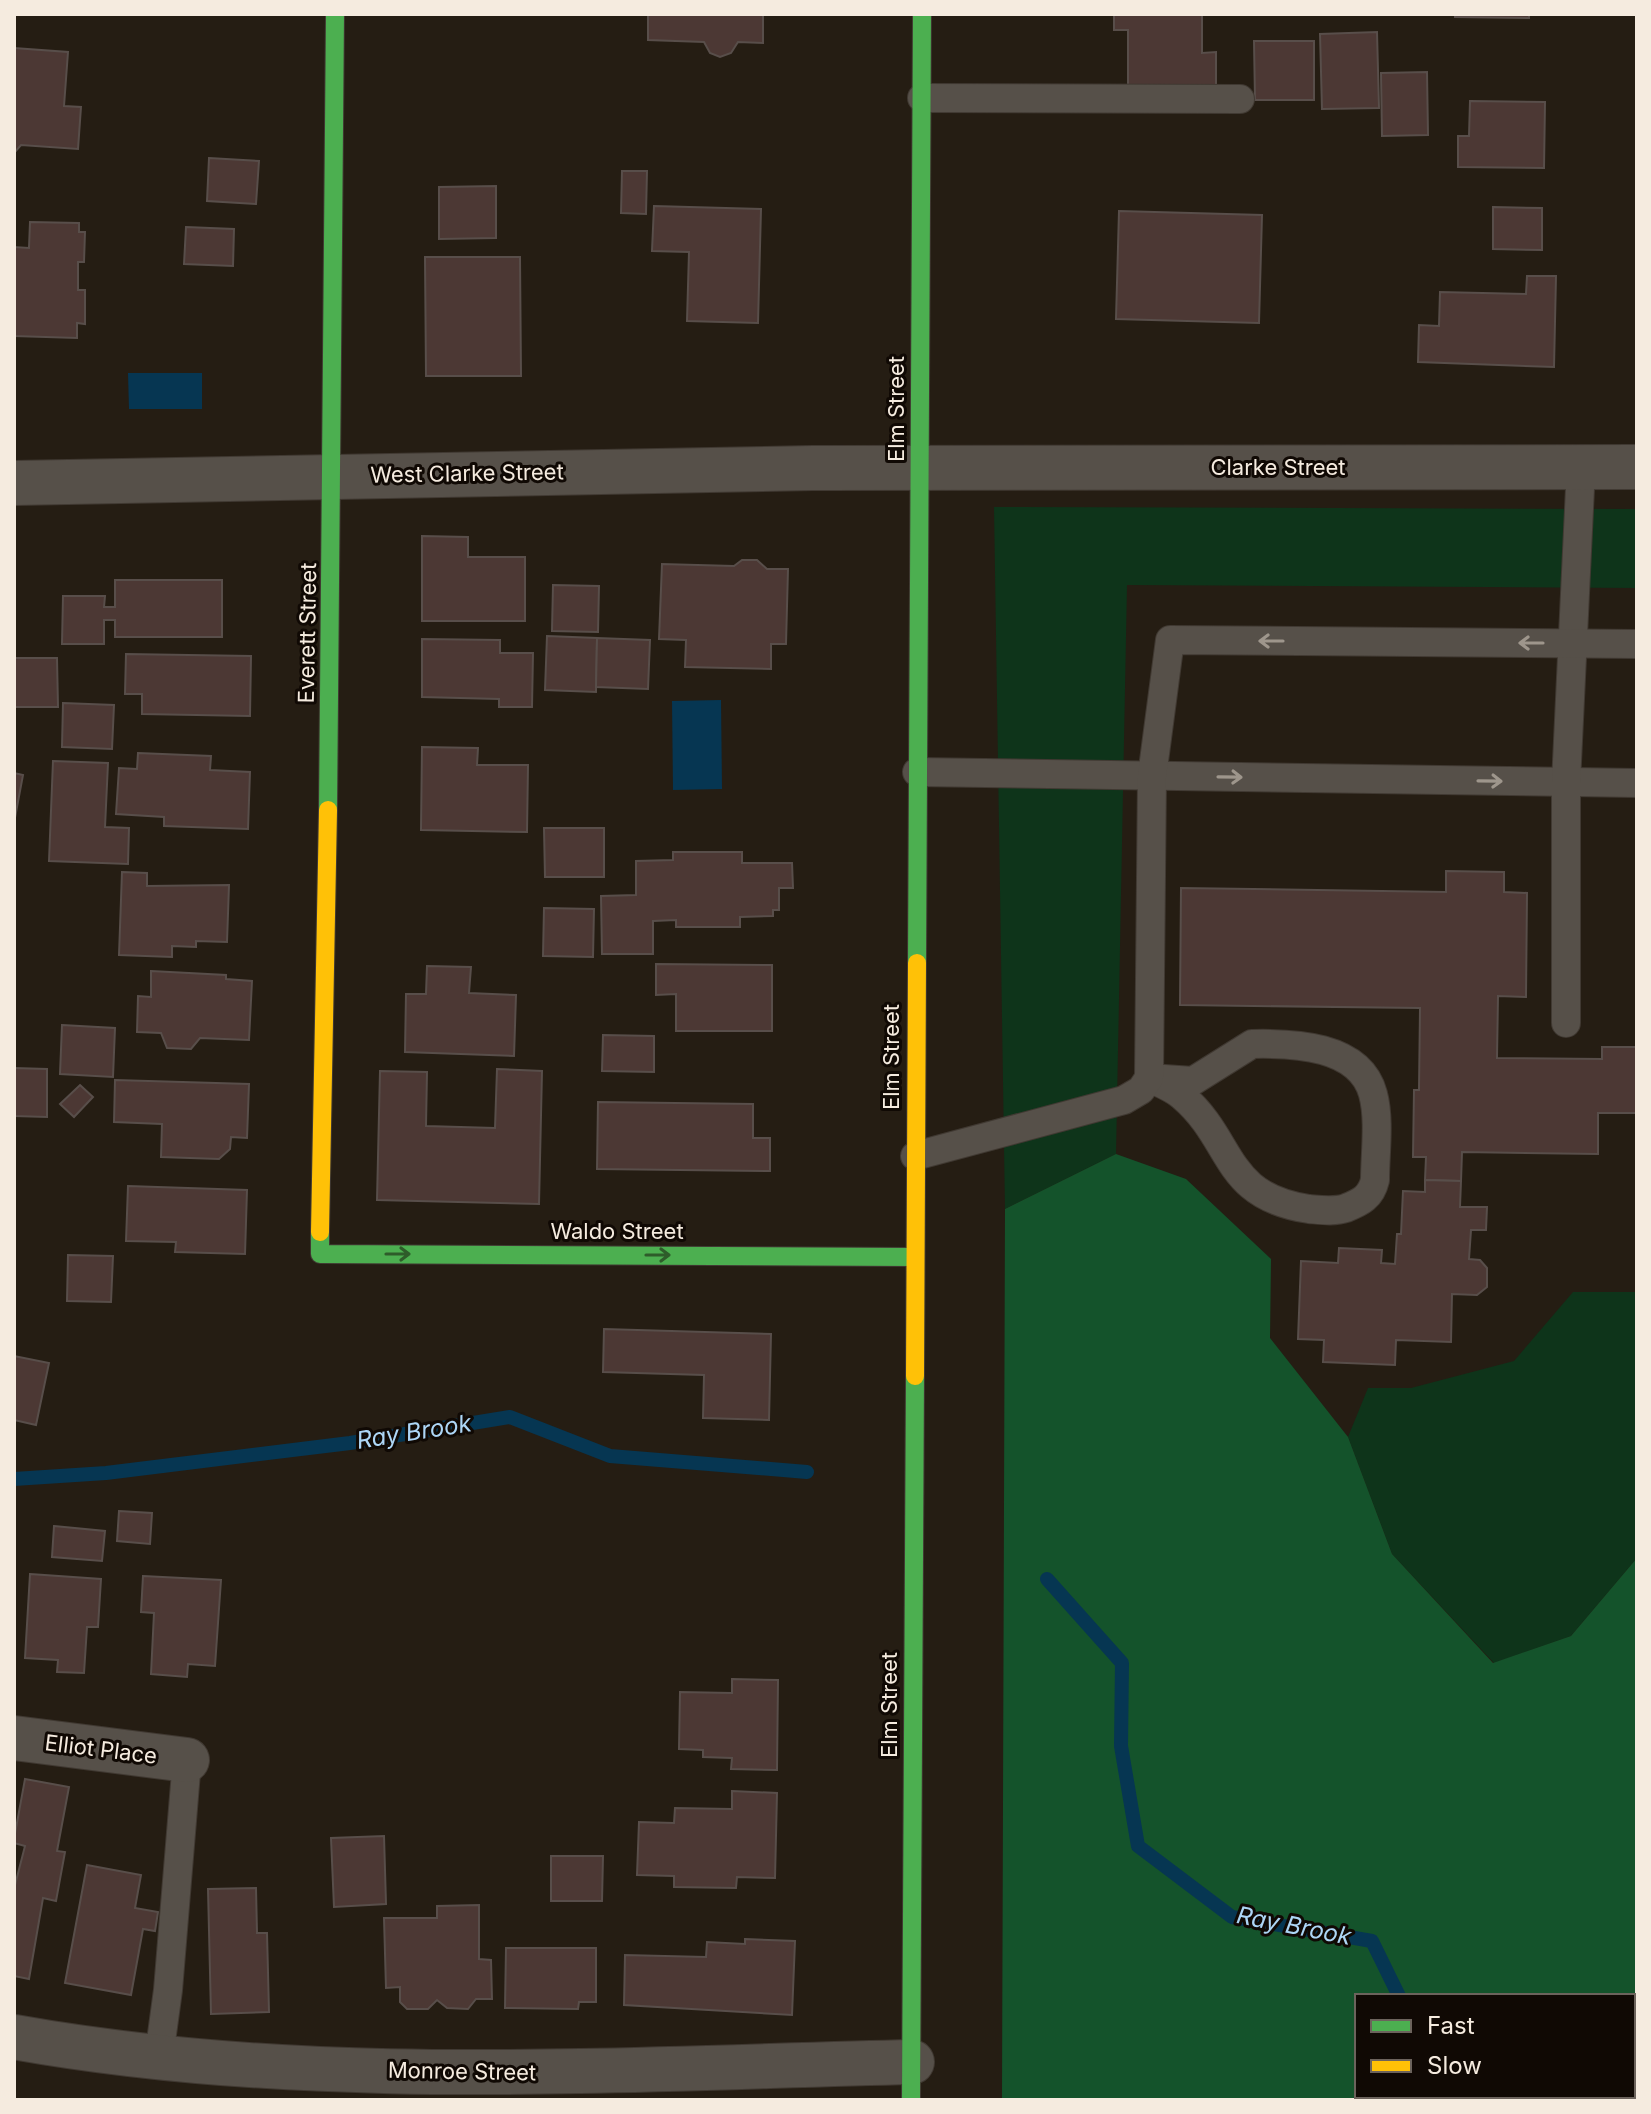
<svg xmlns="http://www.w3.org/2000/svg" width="1651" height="2114" viewBox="0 0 1651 2114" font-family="Inter,sans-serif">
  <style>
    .green { fill: #0e341a }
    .forest { fill: #14532b; fill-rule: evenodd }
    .water { fill: #063652 }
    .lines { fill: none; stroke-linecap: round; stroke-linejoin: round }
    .stream { stroke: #063652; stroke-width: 14 }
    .building { fill: #4c3834; stroke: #584e4a; stroke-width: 2 }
    .lane-casing { stroke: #403932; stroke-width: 30 }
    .street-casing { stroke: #403932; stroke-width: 46 }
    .fast-casing { stroke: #403932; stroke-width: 20 }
    .slow-casing { stroke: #403932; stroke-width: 20 }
    .lane { stroke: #565049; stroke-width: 28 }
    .street { stroke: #565049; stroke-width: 44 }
    .fast { stroke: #4caf50; stroke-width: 18 }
    .slow { stroke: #ffc107; stroke-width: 18 }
    .oneway { stroke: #9e968c }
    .oneway2 { stroke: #2e5c2a }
    .labels { text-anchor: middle; stroke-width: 6; stroke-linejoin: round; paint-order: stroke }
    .street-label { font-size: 22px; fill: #f5ebdf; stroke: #100904 }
    .water-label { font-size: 24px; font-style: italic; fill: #add6f6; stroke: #100904 }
  </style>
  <rect width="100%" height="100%" fill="#251d13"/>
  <g class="green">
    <path d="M 994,507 L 1637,509 L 1637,588 L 1127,585 L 1116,1154 L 1005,1209 Z"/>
    <path d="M 1573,1292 L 1637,1292 L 1637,1558 L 1571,1636 L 1494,1663 L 1392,1554 L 1348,1437 L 1368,1388 L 1411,1388 L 1514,1361 Z"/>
  </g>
  <path class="forest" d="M 1116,1154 L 1186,1179 L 1271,1259 L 1270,1338 L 1348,1437 L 1392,1554 L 1493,1663 L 1571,1636 L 1637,1558 L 1637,2100 L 1002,2100 L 1005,1209 ZM 1357,1996 L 1633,1996 L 1633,2096 L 1357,2096 Z"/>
  <g class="water">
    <path d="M 128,373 L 202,373 L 202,409 L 129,409 Z"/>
    <path d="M 721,700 L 722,789 L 673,790 L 672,701 Z"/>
  </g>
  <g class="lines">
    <g class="stream">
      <path d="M 14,1479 L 106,1473 L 350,1443 L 510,1417 L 610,1456 L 807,1472"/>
      <path d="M 1047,1579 L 1122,1663 L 1121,1746 L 1138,1846 L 1232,1917 L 1372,1941 L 1399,1996"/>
      <path d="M 1554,2096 L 1562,2100"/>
    </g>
  </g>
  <g class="building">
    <path d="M 648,14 L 763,14 L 763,43 L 738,42 L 731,53 L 720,57 L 710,53 L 704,42 L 648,40 Z"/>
    <path d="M 1114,14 L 1202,14 L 1202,53 L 1216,52 L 1216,87 L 1128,87 L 1128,30 L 1114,30 Z"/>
    <path d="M 1455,14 L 1529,14 L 1529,18 L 1455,17 Z"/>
    <path d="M 1377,32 L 1379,108 L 1322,109 L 1320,34 Z"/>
    <path d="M 1254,41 L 1314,41 L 1314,100 L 1255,100 Z"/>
    <path d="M 14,48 L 68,52 L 64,106 L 81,107 L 78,149 L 21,145 L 14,153 Z"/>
    <path d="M 1427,72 L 1428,135 L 1382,136 L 1381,73 Z"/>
    <path d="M 1470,101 L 1545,102 L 1544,168 L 1458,167 L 1458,136 L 1469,136 Z"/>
    <path d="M 209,158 L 259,161 L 256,204 L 207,201 Z"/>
    <path d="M 622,171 L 647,171 L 646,214 L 621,213 Z"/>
    <path d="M 496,186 L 496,238 L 439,239 L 439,187 Z"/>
    <path d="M 654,206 L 761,209 L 758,323 L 687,321 L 689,252 L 652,251 Z"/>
    <path d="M 1493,207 L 1542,208 L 1542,250 L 1493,249 Z"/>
    <path d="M 1119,211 L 1262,215 L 1259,323 L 1116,319 Z"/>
    <path d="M 30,222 L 79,223 L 79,232 L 85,232 L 84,262 L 78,262 L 78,290 L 85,290 L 85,324 L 77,323 L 77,338 L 14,336 L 14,247 L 29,248 Z"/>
    <path d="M 186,227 L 234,229 L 233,266 L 184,264 Z"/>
    <path d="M 425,257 L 520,257 L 521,376 L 426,376 Z"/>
    <path d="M 1527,276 L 1556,276 L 1554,367 L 1418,362 L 1419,325 L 1439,326 L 1440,292 L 1526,294 Z"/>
    <path d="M 422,536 L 468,537 L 468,557 L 525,557 L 525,621 L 422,621 Z"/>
    <path d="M 742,560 L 757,560 L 767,569 L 788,569 L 786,644 L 771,644 L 771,669 L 685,667 L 686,640 L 659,639 L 662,564 L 734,566 Z"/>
    <path d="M 115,580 L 222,580 L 222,637 L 115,637 L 115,620 L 104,620 L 104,644 L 62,644 L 63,596 L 105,596 L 104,607 L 115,607 Z"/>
    <path d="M 553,585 L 599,586 L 598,632 L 552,631 Z"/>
    <path d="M 547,636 L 597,638 L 596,692 L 545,690 Z"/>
    <path d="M 597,638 L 650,640 L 648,689 L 596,687 Z"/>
    <path d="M 422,639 L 500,640 L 500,653 L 533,653 L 532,707 L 499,707 L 499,699 L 422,697 Z"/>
    <path d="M 126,654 L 251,656 L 250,716 L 142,714 L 142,694 L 125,694 Z"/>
    <path d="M 14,658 L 57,658 L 58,707 L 14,707 Z"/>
    <path d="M 63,703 L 114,705 L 112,749 L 62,747 Z"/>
    <path d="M 422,747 L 478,748 L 477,765 L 528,765 L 527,832 L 421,830 Z"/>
    <path d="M 138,753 L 211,756 L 210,770 L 250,772 L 248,829 L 164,826 L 164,817 L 116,814 L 119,768 L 137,769 Z"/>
    <path d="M 53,761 L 108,763 L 105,827 L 129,828 L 128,864 L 49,861 Z"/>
    <path d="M 14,773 L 23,775 L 14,823 Z"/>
    <path d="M 544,828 L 604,828 L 604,877 L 545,877 Z"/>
    <path d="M 673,852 L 742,852 L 742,863 L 792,863 L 793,888 L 779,888 L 779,910 L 773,910 L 773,916 L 740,917 L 740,927 L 676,927 L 676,920 L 653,921 L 653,954 L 602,954 L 601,896 L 636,895 L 636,861 L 673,860 Z"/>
    <path d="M 1446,871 L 1504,872 L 1504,892 L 1527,893 L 1526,997 L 1498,996 L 1497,1058 L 1602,1059 L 1602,1047 L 1637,1047 L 1637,1113 L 1598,1113 L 1598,1154 L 1462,1152 L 1461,1181 L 1425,1180 L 1426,1157 L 1413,1157 L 1414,1090 L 1419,1090 L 1420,1008 L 1180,1005 L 1181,888 L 1446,892 Z"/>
    <path d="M 122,872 L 147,873 L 147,886 L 229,885 L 227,942 L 196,941 L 196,947 L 172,946 L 172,957 L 119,955 Z"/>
    <path d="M 544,908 L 594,909 L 593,957 L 543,956 Z"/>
    <path d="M 656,964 L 772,965 L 772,1031 L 676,1031 L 676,994 L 656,995 Z"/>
    <path d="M 427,966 L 471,967 L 469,993 L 516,995 L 514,1056 L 405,1052 L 406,994 L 426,994 Z"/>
    <path d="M 151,971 L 226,975 L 226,979 L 252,981 L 249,1040 L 200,1038 L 191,1049 L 167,1048 L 161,1033 L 137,1032 L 138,996 L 151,997 Z"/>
    <path d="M 62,1025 L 115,1028 L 113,1077 L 60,1074 Z"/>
    <path d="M 603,1035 L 654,1036 L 654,1072 L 602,1071 Z"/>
    <path d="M 14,1068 L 47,1069 L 47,1117 L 14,1116 Z"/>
    <path d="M 497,1069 L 542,1071 L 539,1204 L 377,1200 L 380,1071 L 427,1072 L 426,1126 L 495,1128 Z"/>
    <path d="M 115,1080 L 249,1084 L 247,1138 L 231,1137 L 230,1149 L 219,1159 L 161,1157 L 162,1124 L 114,1122 Z"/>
    <path d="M 80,1085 L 93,1097 L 74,1117 L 60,1104 Z"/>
    <path d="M 598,1102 L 753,1104 L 753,1138 L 770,1138 L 770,1171 L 597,1169 Z"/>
    <path d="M 1425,1180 L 1461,1181 L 1460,1207 L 1487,1207 L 1486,1230 L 1471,1230 L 1469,1259 L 1480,1260 L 1487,1268 L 1487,1287 L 1477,1295 L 1452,1294 L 1451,1342 L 1396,1340 L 1395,1365 L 1323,1362 L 1324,1340 L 1298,1339 L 1301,1261 L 1338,1263 L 1339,1248 L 1382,1250 L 1381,1263 L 1395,1264 L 1397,1234 L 1401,1234 L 1403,1191 L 1425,1192 Z"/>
    <path d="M 128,1186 L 247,1190 L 245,1254 L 175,1252 L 176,1242 L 126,1241 Z"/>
    <path d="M 68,1255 L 113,1256 L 111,1302 L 67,1301 Z"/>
    <path d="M 604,1329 L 771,1334 L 769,1420 L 703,1418 L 704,1375 L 603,1372 Z"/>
    <path d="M 14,1356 L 49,1363 L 36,1425 L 14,1420 Z"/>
    <path d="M 119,1511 L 152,1513 L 150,1544 L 117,1541 Z"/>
    <path d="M 54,1526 L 105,1531 L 102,1561 L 52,1557 Z"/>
    <path d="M 30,1574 L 101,1579 L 98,1627 L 87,1627 L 84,1673 L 57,1672 L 58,1660 L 25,1658 Z"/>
    <path d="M 143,1576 L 221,1580 L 215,1666 L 188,1664 L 187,1677 L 151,1674 L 154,1613 L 141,1612 Z"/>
    <path d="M 732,1679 L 778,1680 L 777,1770 L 731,1769 L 732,1758 L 703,1757 L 703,1750 L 679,1749 L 680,1692 L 732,1693 Z"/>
    <path d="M 25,1779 L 69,1787 L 57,1851 L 65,1852 L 56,1901 L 43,1898 L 29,1979 L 14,1976 L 14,1889 L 25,1846 L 14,1843 L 14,1839 Z"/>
    <path d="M 732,1791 L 777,1793 L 775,1878 L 737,1877 L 736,1888 L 674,1887 L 674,1876 L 637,1875 L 639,1822 L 674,1823 L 675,1808 L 732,1809 Z"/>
    <path d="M 384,1836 L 386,1904 L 334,1907 L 331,1838 Z"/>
    <path d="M 551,1856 L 603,1856 L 602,1901 L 551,1901 Z"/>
    <path d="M 87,1865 L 141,1875 L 135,1908 L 158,1912 L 155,1931 L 143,1929 L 131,1995 L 65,1983 Z"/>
    <path d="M 256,1888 L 257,1933 L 267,1933 L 269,2012 L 211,2014 L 208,1889 Z"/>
    <path d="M 479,1905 L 479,1959 L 491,1960 L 492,1999 L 476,1999 L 468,2009 L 447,2008 L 437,2000 L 428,2009 L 407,2009 L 400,2002 L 400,1987 L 386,1988 L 384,1918 L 437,1918 L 437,1906 Z"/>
    <path d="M 745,1939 L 795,1941 L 792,2015 L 624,2005 L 625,1955 L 706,1957 L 707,1942 L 745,1944 Z"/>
    <path d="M 506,1948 L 596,1948 L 596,2002 L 579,2002 L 578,2009 L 505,2008 Z"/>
  </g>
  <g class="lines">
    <g class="lane-casing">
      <g id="lane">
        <path d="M 922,98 L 1240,99"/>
        <path d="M 917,772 L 1637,783"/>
        <path d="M 1566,1023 L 1566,783 L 1581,467"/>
        <path d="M 1252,1044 C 1293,1043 1360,1045 1373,1094 C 1380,1120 1375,1154 1375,1180 C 1371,1197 1361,1202 1346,1208 C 1334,1212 1321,1210 1309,1209 C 1222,1196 1235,1141 1182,1096 C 1173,1088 1160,1083 1149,1078 L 1193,1081 Z"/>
        <path d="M 915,1156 L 1124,1100 L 1141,1090 L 1149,1078 L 1152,776 L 1170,640 L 1637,644"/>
        <path d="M 159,2056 L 168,1990 L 187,1760"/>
      </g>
    </g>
    <g class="street-casing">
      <g id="street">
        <path d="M 14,483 L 813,468 L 1637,467"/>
        <path d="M 14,1738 L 187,1760"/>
        <path d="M 14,2037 C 310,2090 613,2069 912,2062"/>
      </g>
    </g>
    <g class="fast-casing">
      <g id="fast">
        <path d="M 328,810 L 335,14"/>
        <path d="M 917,963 L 922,14"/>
        <path d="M 320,1232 L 320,1254 L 914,1257"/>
        <path d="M 911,2100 L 915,1376"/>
      </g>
    </g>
    <g class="slow-casing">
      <g id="slow">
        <path d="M 320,1232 L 328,810"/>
        <path d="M 915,1376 L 917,963"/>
      </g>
    </g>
    <use href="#lane" class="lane"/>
    <use href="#street" class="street"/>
    <use href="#fast" class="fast"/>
    <use href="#slow" class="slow"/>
  </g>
  <defs><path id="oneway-shaft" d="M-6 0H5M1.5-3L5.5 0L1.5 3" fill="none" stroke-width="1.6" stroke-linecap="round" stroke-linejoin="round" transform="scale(2)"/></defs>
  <g class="oneway">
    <use href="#oneway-shaft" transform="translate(1271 641) rotate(-180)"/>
    <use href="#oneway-shaft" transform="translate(1531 643) rotate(-180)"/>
    <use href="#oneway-shaft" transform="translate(1230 777) rotate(1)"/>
    <use href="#oneway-shaft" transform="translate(1490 781) rotate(1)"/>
  </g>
  <g class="oneway2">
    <use href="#oneway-shaft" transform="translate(398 1254)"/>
    <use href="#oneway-shaft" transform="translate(658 1255)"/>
  </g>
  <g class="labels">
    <g class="street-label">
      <text transform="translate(896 409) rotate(-90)" y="8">Elm Street</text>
      <text x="1278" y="475">Clarke Street</text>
      <text transform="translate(467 473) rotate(-1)" y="8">West Clarke Street</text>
      <text transform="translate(307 633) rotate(-89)" y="8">Everett Street</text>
      <text transform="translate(891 1057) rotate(-90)" y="8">Elm Street</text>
      <text x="617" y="1239">Waldo Street</text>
      <text transform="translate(889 1705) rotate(-90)" y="8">Elm Street</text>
      <text transform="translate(101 1749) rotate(7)" y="8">Elliot Place</text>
      <text transform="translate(462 2071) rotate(1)" y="8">Monroe Street</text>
    </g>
    <g class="water-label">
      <text transform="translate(414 1432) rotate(-9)" y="8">Ray Brook</text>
      <text transform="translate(1294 1926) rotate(11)" y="8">Ray Brook</text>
    </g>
  </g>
  <rect width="1651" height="2114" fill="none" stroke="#f5ebdf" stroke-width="32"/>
  <rect x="1355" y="1994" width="280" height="104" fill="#100904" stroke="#6c635c" stroke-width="2"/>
  <rect x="1371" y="2020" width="40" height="12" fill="#4caf50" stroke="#6c635c" stroke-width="2"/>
  <text x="1427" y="2034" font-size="24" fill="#f5ebdf">Fast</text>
  <rect x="1371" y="2060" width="40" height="12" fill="#ffc107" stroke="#6c635c" stroke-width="2"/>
  <text x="1427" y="2074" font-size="24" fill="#f5ebdf">Slow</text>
</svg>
